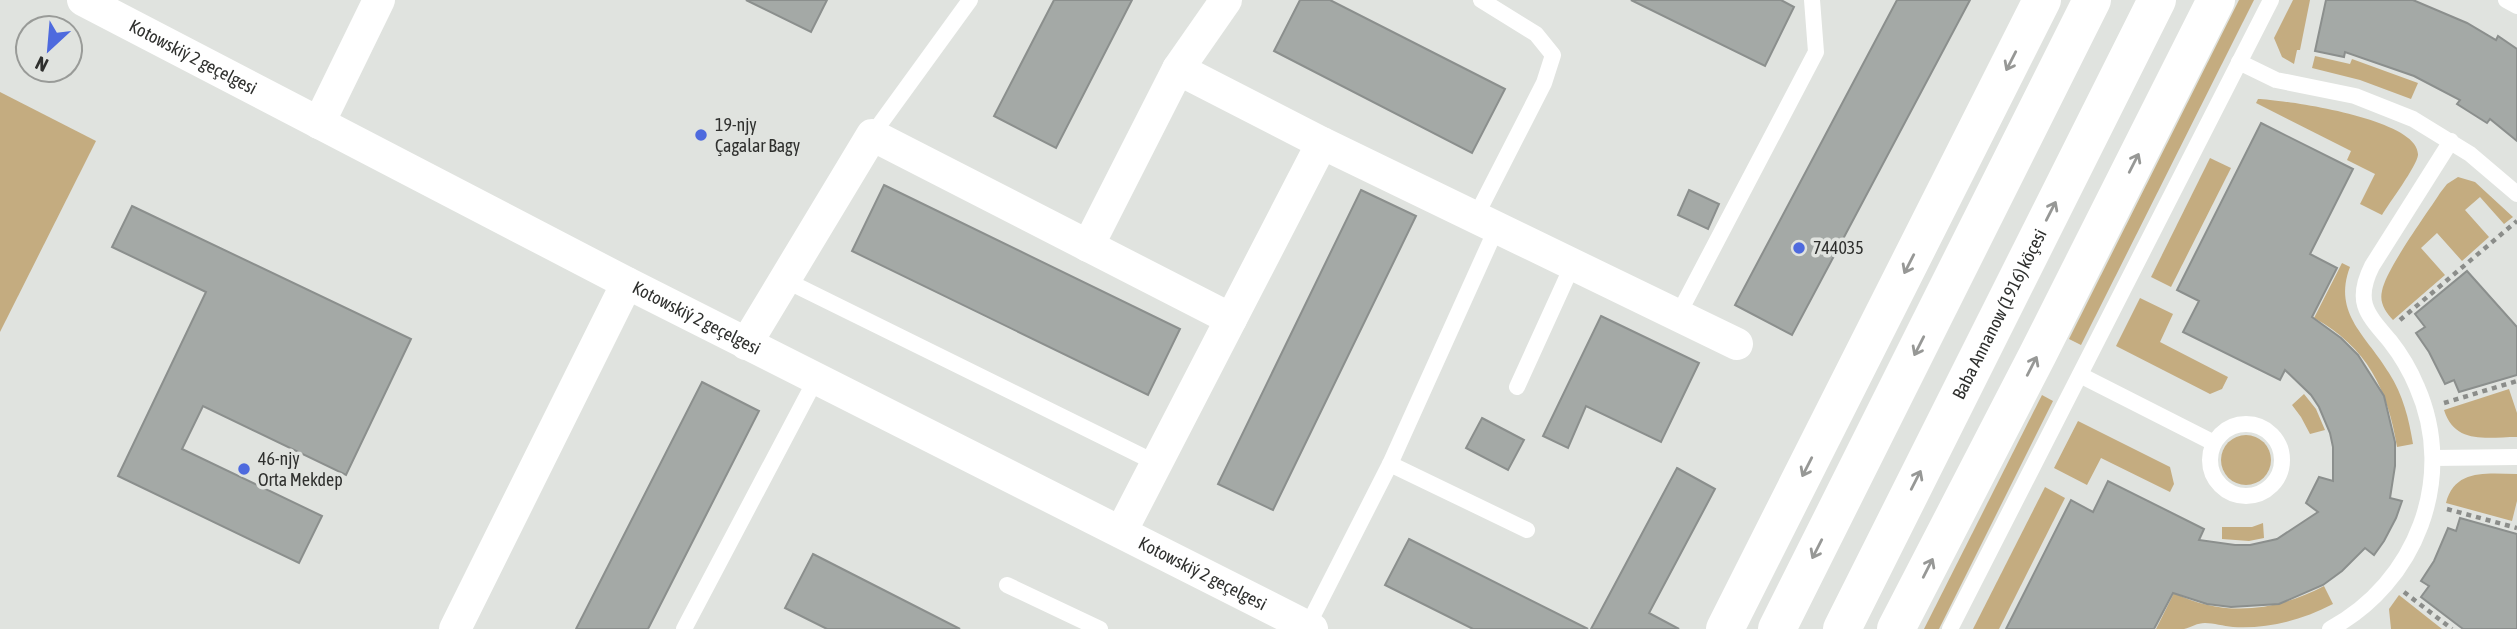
<svg xmlns="http://www.w3.org/2000/svg" width="2517" height="629" viewBox="0 0 2517 629" font-family="'Asap Condensed',sans-serif">
  <style>
    .green { fill: #c4ac80 }
    .building { fill: #a4a9a6; stroke: #8b8f8d; stroke-width: 2 }
    .lines { fill: none; stroke-linecap: round; stroke-linejoin: round }
    .path { stroke: #8b8d8a; stroke-width: 4.5; stroke-dasharray: 5 5; stroke-linecap: butt }
    .service { stroke: #fff; stroke-width: 16 }
    .minor { stroke: #fff; stroke-width: 32 }
    .primary { stroke: #fff; stroke-width: 38 }
    .oneway { stroke: #979896 }
    .poi-dot { fill: #4e6ade; stroke: #e0e3df; stroke-width: 2.5 }
    .labels { text-anchor: middle; stroke-width: 7; stroke-linejoin: round; paint-order: stroke }
    .street-label { font-size: 18px; fill: #2f302e; stroke: #e0e3df }
    .poi-label { font-size: 18px; fill: #2f302e; stroke: #e0e3df; text-anchor: start }
  </style>
  <rect width="100%" height="100%" fill="#e0e3df"/>
  <g class="green">
    <path d="M 2239,0 L 2254,0 L 2081,345 L 2069,339 Z"/>
    <path d="M 2293,0 L 2310,0 L 2300,50 L 2297,50 L 2294,64 L 2282,57 L 2274,38 Z"/>
    <path d="M 2315,56 L 2350,64 L 2352,59 L 2418,83 L 2411,99 L 2360,80 L 2312,68 Z"/>
    <path d="M 0,92 L 96,141 L 0,332 Z"/>
    <path d="M 2258,99 C 2285,100 2420,119 2418,155 C 2417,166 2389,203 2382,215 L 2360,204 L 2375,174 L 2347,160 L 2351,151 L 2256,103 Z"/>
    <path d="M 2210,158 L 2231,168 L 2171,287 L 2151,277 Z"/>
    <path d="M 2458,177 L 2475,182 L 2513,217 L 2504,224 L 2480,197 L 2465,210 L 2489,237 L 2462,261 L 2437,233 L 2421,248 L 2445,275 L 2393,320 C 2386,312 2379,303 2382,291 C 2386,269 2426,215 2440,193 L 2447,184 Z"/>
    <path d="M 2342,263 L 2350,267 C 2332,314 2368,337 2389,373 C 2403,395 2409,419 2413,444 L 2397,447 C 2388,390 2367,347 2314,318 Z"/>
    <path d="M 2140,298 L 2173,314 L 2160,342 L 2228,377 L 2222,389 L 2210,394 L 2116,346 Z"/>
    <path d="M 2509,389 L 2517,413 L 2517,437 C 2487,437 2455,445 2444,410 Z"/>
    <path d="M 2304,394 L 2316,409 L 2325,430 L 2310,434 L 2301,417 L 2292,405 Z"/>
    <path d="M 2042,395 L 2053,401 L 1939,629 L 1924,629 Z"/>
    <path d="M 2078,421 L 2170,467 L 2174,484 L 2170,492 L 2101,458 L 2087,485 L 2054,468 Z"/>
    <circle cx="2246" cy="460" r="25"/>
    <path d="M 2517,474 L 2517,501 L 2512,521 L 2446,503 C 2455,468 2488,474 2517,474 Z"/>
    <path d="M 2045,487 L 2065,498 L 1999,629 L 1973,629 Z"/>
    <path d="M 2263,523 L 2264,538 L 2249,541 L 2222,539 L 2222,527 L 2252,527 Z"/>
    <path d="M 2324,586 L 2333,604 C 2302,620 2269,629 2233,627 C 2223,626 2214,623 2205,623 C 2197,623 2192,627 2184,629 C 2176,629 2165,629 2156,629 L 2174,593 C 2225,618 2276,611 2324,586 Z"/>
    <path d="M 2399,595 L 2442,629 L 2391,629 L 2389,609 Z"/>
  </g>
  <g class="building">
    <path d="M 746,0 L 827,0 L 811,32 Z"/>
    <path d="M 1054,0 L 1132,0 L 1056,148 L 994,116 Z"/>
    <path d="M 1300,0 L 1330,0 L 1505,89 L 1472,153 L 1274,51 Z"/>
    <path d="M 1631,0 L 1781,0 L 1794,7 L 1765,66 Z"/>
    <path d="M 1897,0 L 1970,0 L 1792,335 L 1735,305 Z"/>
    <path d="M 2326,0 L 2413,0 L 2467,23 L 2496,40 L 2498,36 L 2517,49 L 2517,141 L 2490,119 L 2487,123 L 2457,104 L 2460,100 L 2414,76 L 2345,52 L 2344,57 L 2315,51 Z"/>
    <path d="M 2261,123 L 2353,169 L 2310,254 L 2337,268 L 2312,317 L 2341,338 L 2358,355 L 2384,396 L 2395,442 L 2395,466 L 2390,498 L 2402,501 L 2396,518 L 2384,541 L 2374,555 L 2365,548 L 2342,571 L 2323,585 L 2279,604 L 2231,607 L 2207,604 L 2173,593 L 2154,629 L 2006,629 L 2071,500 L 2093,512 L 2108,481 L 2204,529 L 2199,540 L 2235,545 L 2250,545 L 2277,539 L 2318,512 L 2306,503 L 2319,477 L 2333,481 L 2333,447 L 2330,433 L 2319,407 L 2311,395 L 2285,370 L 2280,380 L 2183,332 L 2199,301 L 2177,290 Z"/>
    <path d="M 884,185 L 1180,329 L 1148,395 L 852,251 Z"/>
    <path d="M 1361,190 L 1416,216 L 1273,510 L 1218,484 Z"/>
    <path d="M 1689,190 L 1719,204 L 1708,229 L 1678,215 Z"/>
    <path d="M 132,206 L 411,339 L 346,475 L 203,406 L 182,449 L 322,516 L 299,563 L 118,476 L 206,292 L 112,247 Z"/>
    <path d="M 2467,271 L 2517,327 L 2517,375 L 2459,392 L 2454,380 L 2445,384 L 2429,352 L 2416,333 L 2425,327 L 2415,314 Z"/>
    <path d="M 1601,316 L 1699,363 L 1661,442 L 1586,406 L 1568,448 L 1543,436 Z"/>
    <path d="M 702,382 L 759,411 L 648,629 L 576,629 Z"/>
    <path d="M 1482,418 L 1524,440 L 1508,470 L 1466,448 Z"/>
    <path d="M 1677,468 L 1715,489 L 1649,613 L 1679,629 L 1591,629 Z"/>
    <path d="M 2460,518 L 2517,534 L 2517,629 L 2463,629 L 2421,597 L 2429,586 L 2421,581 L 2434,561 L 2448,528 L 2456,531 Z"/>
    <path d="M 1409,539 L 1588,629 L 1473,629 L 1385,585 Z"/>
    <path d="M 813,554 L 960,629 L 827,629 L 785,608 Z"/>
  </g>
  <g class="lines">
    <g class="path">
      <path d="M 2400,320 L 2517,221"/>
      <path d="M 2444,403 L 2517,381"/>
      <path d="M 2447,509 L 2517,528"/>
      <path d="M 2404,592 L 2452,629"/>
    </g>
    <g class="service">
      <path d="M 2506,0 L 2517,6"/>
      <path d="M 2239,62 L 2276,80 L 2355,96 L 2413,119 L 2470,154 L 2517,194"/>
      <path d="M 872,135 L 970,0"/>
      <path d="M 1476,216 L 1544,83 L 1553,55 L 1536,34 L 1481,0"/>
      <path d="M 785,280 L 1156,463"/>
      <path d="M 1678,315 L 1816,52 L 1812,0"/>
      <path d="M 2080,375 L 2214,443"/>
      <path d="M 1517,387 L 1573,264"/>
      <circle cx="2246" cy="460" r="36"/>
      <path d="M 2433,458 L 2517,457"/>
      <path d="M 1390,464 L 1527,530"/>
      <path d="M 1007,585 L 1100,629"/>
      <path d="M 684,629 L 816,379"/>
      <path d="M 1306,629 L 1390,464 L 1497,227"/>
      <path d="M 1950,629 L 2271,0"/>
      <path d="M 2330,629 C 2416,583 2457,478 2417,387 C 2410,370 2401,355 2390,341 C 2367,314 2354,302 2372,266 L 2451,141"/>
    </g>
    <g class="minor">
      <path id="s1" d="M 83,0 L 627,283 L 1312,629"/>
      <path d="M 1178,69 L 1322,143 L 1737,344"/>
      <path d="M 319,123 L 379,0"/>
      <path d="M 1088,246 L 1178,69 L 1226,0"/>
      <path d="M 746,344 L 872,135 L 1231,319"/>
      <path d="M 1121,532 L 1322,143"/>
      <path d="M 455,629 L 627,283"/>
    </g>
    <g class="primary">
      <path d="M 1725,629 L 2042,0"/>
      <path d="M 1777,629 L 2092,0"/>
      <path id="s2" d="M 1842,629 L 2157,0"/>
      <path d="M 1896,629 L 2038,354 L 2216,0"/>
    </g>
  </g>
  <defs><path id="oneway-shaft" d="M-6 0H5M1.5-3L5.5 0L1.5 3" fill="none" stroke-width="1.6" stroke-linecap="round" stroke-linejoin="round" transform="scale(1.75)"/></defs>
  <g class="oneway">
    <use href="#oneway-shaft" transform="translate(2011 61) rotate(117)"/>
    <use href="#oneway-shaft" transform="translate(2134 163) rotate(-63)"/>
    <use href="#oneway-shaft" transform="translate(2051 211) rotate(-63)"/>
    <use href="#oneway-shaft" transform="translate(1909 264) rotate(117)"/>
    <use href="#oneway-shaft" transform="translate(1919 346) rotate(117)"/>
    <use href="#oneway-shaft" transform="translate(2032 366) rotate(-63)"/>
    <use href="#oneway-shaft" transform="translate(1807 467) rotate(117)"/>
    <use href="#oneway-shaft" transform="translate(1916 480) rotate(-63)"/>
    <use href="#oneway-shaft" transform="translate(1817 549) rotate(117)"/>
    <use href="#oneway-shaft" transform="translate(1928 568) rotate(-63)"/>
  </g>
  <g class="poi-dot">
    <circle cx="701" cy="135" r="7"/>
    <circle cx="1799" cy="248" r="7"/>
    <circle cx="244" cy="469" r="7"/>
  </g>
  <g class="labels">
    <g class="street-label">
      <text dy="6" stroke="none"><textPath href="#s1" startOffset="124">Kotowskiý 2 geçelgesi</textPath></text>
      <text dy="6" stroke="none"><textPath href="#s2" startOffset="352">Baba Annanow (1916) köçesi</textPath></text>
      <text dy="6" stroke="none"><textPath href="#s1" startOffset="691">Kotowskiý 2 geçelgesi</textPath></text>
      <text dy="6" stroke="none"><textPath href="#s1" startOffset="1258">Kotowskiý 2 geçelgesi</textPath></text>
    </g>
    <g class="poi-label">
      <text x="715" y="131">19-njy<tspan x="715" dy="21">Çagalar Bagy</tspan></text>
      <text x="1813" y="254">744035</text>
      <text x="258" y="465">46-njy<tspan x="258" dy="21">Orta Mekdep</tspan></text>
    </g>
  </g>
  <g transform="translate(49 49) rotate(206)"><circle r="33" fill="#e0e3df" stroke="#999b98" stroke-width="2"/>
  <path d="M0-5L12 26L0 18L-12 26Z" fill="#4e6ade"/>
  <text y="-10" font-size="19" font-weight="bold" text-anchor="middle" fill="#2f302e">N</text>
  </g>
</svg>
